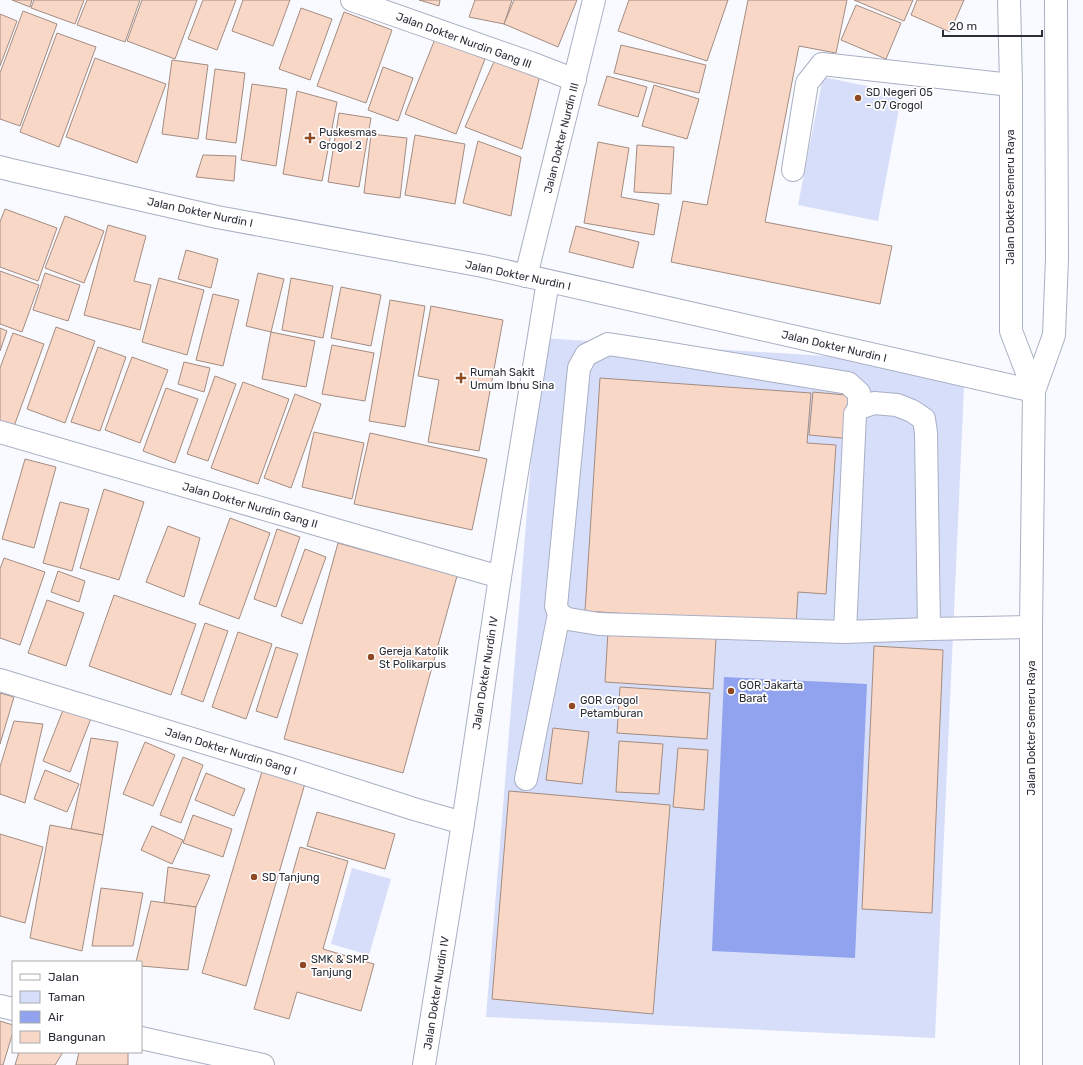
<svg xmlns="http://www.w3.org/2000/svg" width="1083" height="1065" viewBox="0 0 1083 1065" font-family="Rubik,sans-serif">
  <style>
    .green { fill: #d7defa }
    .water { fill: #91a3ee }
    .building { fill: #f9d7c6; stroke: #a38c81 }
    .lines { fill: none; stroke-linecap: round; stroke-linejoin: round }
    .minor-casing { stroke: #a9afc4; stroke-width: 24 }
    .minor { stroke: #fff; stroke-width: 22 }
    .poi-dot { fill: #904a23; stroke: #fff; stroke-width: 1.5 }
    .labels { text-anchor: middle; stroke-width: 3.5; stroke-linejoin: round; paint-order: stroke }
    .street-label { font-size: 11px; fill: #2b2e36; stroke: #fff }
    .poi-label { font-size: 11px; fill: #2b2e36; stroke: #fff; text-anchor: start }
  </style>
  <rect width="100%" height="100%" fill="#f9faff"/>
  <g class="green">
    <path d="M 823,77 L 902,93 L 878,221 L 798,205 Z"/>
    <path d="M 541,338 L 965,365 L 935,1038 L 486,1017 Z"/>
    <path d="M 352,868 L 391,879 L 369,955 L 331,944 Z"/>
  </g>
  <path class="water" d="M 724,677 L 867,684 L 855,958 L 712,951 Z"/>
  <g class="building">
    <path d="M 12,0 L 32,0 L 30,7 Z"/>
    <path d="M 34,0 L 84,0 L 75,24 L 31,8 Z"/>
    <path d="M 87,0 L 140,0 L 125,42 L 77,25 Z"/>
    <path d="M 142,0 L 197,0 L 175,59 L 127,41 Z"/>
    <path d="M 203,0 L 236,0 L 217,50 L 188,39 Z"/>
    <path d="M 243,0 L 290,0 L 273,46 L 232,31 Z"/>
    <path d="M 419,0 L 440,0 L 439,6 Z"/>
    <path d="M 475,0 L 512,0 L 504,24 L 469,17 Z"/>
    <path d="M 514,0 L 577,0 L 558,47 L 504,24 Z"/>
    <path d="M 629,0 L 728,0 L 707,61 L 618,31 Z"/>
    <path d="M 748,0 L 847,0 L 836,53 L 799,46 L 765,222 L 892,246 L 880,304 L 671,262 L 683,201 L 707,205 Z"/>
    <path d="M 854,0 L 913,0 L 904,21 Z"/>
    <path d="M 917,0 L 964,0 L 950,32 L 911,15 Z"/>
    <path d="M 856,5 L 901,23 L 886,59 L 841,40 Z"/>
    <path d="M 301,8 L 332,19 L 310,80 L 279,69 Z"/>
    <path d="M 23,11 L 57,24 L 20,126 L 0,119 L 0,73 Z"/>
    <path d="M 344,12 L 392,30 L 366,103 L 317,86 Z"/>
    <path d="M 0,14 L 17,21 L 0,66 Z"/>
    <path d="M 57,33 L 96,47 L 59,147 L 20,132 Z"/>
    <path d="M 435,39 L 485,59 L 456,134 L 405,114 Z"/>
    <path d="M 621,45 L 706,65 L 699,93 L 614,73 Z"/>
    <path d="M 496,57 L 540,75 L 522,149 L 465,127 Z"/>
    <path d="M 95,58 L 166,84 L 137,163 L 66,137 Z"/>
    <path d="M 172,60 L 208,65 L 198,139 L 162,134 Z"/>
    <path d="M 383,67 L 413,78 L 398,121 L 368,110 Z"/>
    <path d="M 215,69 L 245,73 L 236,143 L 206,139 Z"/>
    <path d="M 607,76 L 647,87 L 638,117 L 598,105 Z"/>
    <path d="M 252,84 L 287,89 L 276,166 L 241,160 Z"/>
    <path d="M 654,85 L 699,99 L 687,139 L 642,126 Z"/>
    <path d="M 297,91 L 337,102 L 322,181 L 283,174 Z"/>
    <path d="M 339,113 L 371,118 L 359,187 L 328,182 Z"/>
    <path d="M 371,134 L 407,138 L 400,198 L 364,193 Z"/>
    <path d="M 415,135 L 465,144 L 455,204 L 405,195 Z"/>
    <path d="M 478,141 L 521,157 L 511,216 L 463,203 Z"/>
    <path d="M 598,142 L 629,148 L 621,197 L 659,204 L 654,235 L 584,223 Z"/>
    <path d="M 637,145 L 674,147 L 671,194 L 634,192 Z"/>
    <path d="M 203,155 L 236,156 L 234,181 L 196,177 Z"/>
    <path d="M 5,209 L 57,228 L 38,281 L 0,267 L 0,222 Z"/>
    <path d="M 65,216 L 104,231 L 84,283 L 45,268 Z"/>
    <path d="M 108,225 L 146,236 L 134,281 L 151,285 L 140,330 L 84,315 Z"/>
    <path d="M 576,226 L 639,242 L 633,268 L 569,252 Z"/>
    <path d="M 186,250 L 218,259 L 211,288 L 178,279 Z"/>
    <path d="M 0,271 L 39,285 L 22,332 L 0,324 Z"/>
    <path d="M 45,273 L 80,285 L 68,321 L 33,310 Z"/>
    <path d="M 258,273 L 284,279 L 271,332 L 246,326 Z"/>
    <path d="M 159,278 L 204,290 L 187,355 L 142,342 Z"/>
    <path d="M 291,278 L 333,286 L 323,338 L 282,330 Z"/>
    <path d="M 341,287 L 381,295 L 371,346 L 331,338 Z"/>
    <path d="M 213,294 L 239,300 L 223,366 L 196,360 Z"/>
    <path d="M 390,300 L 425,306 L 405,427 L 369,421 Z"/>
    <path d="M 431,306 L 503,320 L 479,451 L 428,442 L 439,380 L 418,376 Z"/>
    <path d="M 56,327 L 95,341 L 65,423 L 27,409 Z"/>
    <path d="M 0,328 L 7,331 L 0,351 Z"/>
    <path d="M 271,332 L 315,341 L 306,387 L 262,379 Z"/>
    <path d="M 13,333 L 44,344 L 13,429 L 0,424 L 0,368 Z"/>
    <path d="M 332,345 L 374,353 L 365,401 L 322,394 Z"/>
    <path d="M 98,347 L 126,357 L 100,431 L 71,422 Z"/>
    <path d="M 132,357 L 168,370 L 140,443 L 105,430 Z"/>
    <path d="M 184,362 L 210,368 L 204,392 L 178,384 Z"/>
    <path d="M 215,376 L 236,384 L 208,461 L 187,454 Z"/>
    <path d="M 600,378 L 811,393 L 807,443 L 836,445 L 826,594 L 798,592 L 796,625 L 585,611 Z"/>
    <path d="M 243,382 L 289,399 L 258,484 L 211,468 Z"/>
    <path d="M 166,388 L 198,399 L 175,463 L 143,451 Z"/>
    <path d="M 813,392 L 856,396 L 852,439 L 809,435 Z"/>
    <path d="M 295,394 L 321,404 L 291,488 L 264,478 Z"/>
    <path d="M 314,432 L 364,443 L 352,499 L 302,487 Z"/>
    <path d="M 370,433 L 487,459 L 472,530 L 354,504 Z"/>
    <path d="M 25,459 L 56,467 L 34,548 L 2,539 Z"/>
    <path d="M 104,489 L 144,502 L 119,580 L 80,568 Z"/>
    <path d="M 60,502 L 89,509 L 72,571 L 43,563 Z"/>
    <path d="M 230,518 L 270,533 L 239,619 L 199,604 Z"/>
    <path d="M 168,526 L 200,538 L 184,597 L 146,582 Z"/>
    <path d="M 277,529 L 300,537 L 276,607 L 254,599 Z"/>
    <path d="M 338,543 L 457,576 L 403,773 L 284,739 Z"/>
    <path d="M 305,549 L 326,557 L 302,624 L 281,616 Z"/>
    <path d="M 4,558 L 45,572 L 20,645 L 0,638 L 0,569 Z"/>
    <path d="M 58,571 L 85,581 L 79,602 L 51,592 Z"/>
    <path d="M 114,595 L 196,624 L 171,695 L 89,666 Z"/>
    <path d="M 47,600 L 84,613 L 66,666 L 28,653 Z"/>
    <path d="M 205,623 L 228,631 L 203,702 L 181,694 Z"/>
    <path d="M 608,631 L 716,638 L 713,689 L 605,682 Z"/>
    <path d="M 238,632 L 272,644 L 246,719 L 212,707 Z"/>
    <path d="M 874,646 L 943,650 L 932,913 L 862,909 Z"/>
    <path d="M 276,647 L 298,654 L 277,718 L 256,711 Z"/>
    <path d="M 620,687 L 710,693 L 707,739 L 617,733 Z"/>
    <path d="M 0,693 L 14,697 L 0,744 Z"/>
    <path d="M 65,705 L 92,716 L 70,772 L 43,761 Z"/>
    <path d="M 14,721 L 43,724 L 25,803 L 0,794 L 0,767 Z"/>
    <path d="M 553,728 L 589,732 L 582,784 L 546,780 Z"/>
    <path d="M 91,738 L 118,742 L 103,835 L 71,829 Z"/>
    <path d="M 619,741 L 663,744 L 659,794 L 616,792 Z"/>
    <path d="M 145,742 L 175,755 L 153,806 L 123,794 Z"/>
    <path d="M 678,748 L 708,750 L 704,810 L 673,807 Z"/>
    <path d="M 183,757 L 203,765 L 181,823 L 160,815 Z"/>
    <path d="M 263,768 L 306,780 L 246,986 L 202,973 Z"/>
    <path d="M 45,770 L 79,784 L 67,812 L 34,799 Z"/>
    <path d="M 206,773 L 245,789 L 234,816 L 195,800 Z"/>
    <path d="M 509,791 L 670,805 L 653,1014 L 492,999 Z"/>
    <path d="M 317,812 L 395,834 L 385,869 L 307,846 Z"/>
    <path d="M 193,815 L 232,829 L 223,857 L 183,843 Z"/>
    <path d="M 50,825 L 103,835 L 82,951 L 30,938 Z"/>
    <path d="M 152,826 L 183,840 L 172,864 L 141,850 Z"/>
    <path d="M 0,834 L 43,847 L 25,923 L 0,916 Z"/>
    <path d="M 300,847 L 348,861 L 323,949 L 374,964 L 361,1011 L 297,992 L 289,1019 L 254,1009 Z"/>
    <path d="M 168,867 L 210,875 L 196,907 L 164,903 Z"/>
    <path d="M 101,888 L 143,893 L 133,946 L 92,946 Z"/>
    <path d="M 151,901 L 196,907 L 188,970 L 141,966 L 141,962 L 136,962 Z"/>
    <path d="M 0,1021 L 13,1025 L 13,1032 L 3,1065 L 0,1065 Z"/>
    <path d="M 19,1052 L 63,1052 L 55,1065 L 15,1065 Z"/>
    <path d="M 79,1052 L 128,1052 L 128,1065 L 76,1065 Z"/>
  </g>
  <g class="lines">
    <g class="minor-casing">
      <g id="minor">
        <path d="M 352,0 L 531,63 L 575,80"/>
        <path d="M 1009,0 L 1011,85 L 1011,331 L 1034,391"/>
        <path d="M 0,167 L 11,170 L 217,217 L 483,266 L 1034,391"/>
        <path d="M 793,170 L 807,83 L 822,64 L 1011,85"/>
        <path d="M 526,276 L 594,0"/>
        <path d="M 0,432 L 343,532 L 500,577"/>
        <path d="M 929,629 L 1031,627"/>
        <path d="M 845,632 L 929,629 L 926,433 L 924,419 L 912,411 L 897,405 L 874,403 L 859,408 L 855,414 L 845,632 L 599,624 L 568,619 L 559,614 L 556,606 L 578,378 L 579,368 L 586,355 L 608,344 L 654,351 L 848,383 L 859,393 L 859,408"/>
        <path d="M 0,680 L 287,768 L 414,809 L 463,823"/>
        <path d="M 526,779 L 559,614"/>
        <path d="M 0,1006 L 13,1009"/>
        <path d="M 141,1038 L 263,1065"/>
        <path d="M 424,1065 L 463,823 L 500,577 L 548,281"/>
        <path d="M 1031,1065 L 1031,627 L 1034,391 L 1054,335 L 1057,258 L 1056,0"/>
      </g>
    </g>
    <use href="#minor" class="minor"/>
  </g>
  <g class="poi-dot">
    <circle cx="858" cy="98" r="4"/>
    <path d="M308 132h4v4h4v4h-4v4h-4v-4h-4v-4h4z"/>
    <path d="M459 372h4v4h4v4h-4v4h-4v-4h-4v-4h4z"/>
    <circle cx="371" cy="657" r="4"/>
    <circle cx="731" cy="691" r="4"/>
    <circle cx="572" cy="706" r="4"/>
    <circle cx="254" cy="877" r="4"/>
    <circle cx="303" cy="965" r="4"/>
  </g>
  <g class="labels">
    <g class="street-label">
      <text transform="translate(464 40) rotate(20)" y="4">Jalan Dokter Nurdin Gang III</text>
      <text transform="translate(561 138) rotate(-76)" y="4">Jalan Dokter Nurdin III</text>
      <text transform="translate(1010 197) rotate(-90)" y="4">Jalan Dokter Semeru Raya</text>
      <text transform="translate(200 212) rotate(12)" y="4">Jalan Dokter Nurdin I</text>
      <text transform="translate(518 275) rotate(12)" y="4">Jalan Dokter Nurdin I</text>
      <text transform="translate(834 346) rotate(13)" y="4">Jalan Dokter Nurdin I</text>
      <text transform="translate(250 505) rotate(16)" y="4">Jalan Dokter Nurdin Gang II</text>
      <text transform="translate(485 673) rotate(-81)" y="4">Jalan Dokter Nurdin IV</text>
      <text transform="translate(1031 728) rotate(-90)" y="4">Jalan Dokter Semeru Raya</text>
      <text transform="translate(231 751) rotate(17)" y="4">Jalan Dokter Nurdin Gang I</text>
      <text transform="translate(436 993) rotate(-81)" y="4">Jalan Dokter Nurdin IV</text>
    </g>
    <g class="poi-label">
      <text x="866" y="96">SD Negeri 05<tspan x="866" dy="13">- 07 Grogol</tspan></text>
      <text x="319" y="136">Puskesmas<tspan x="319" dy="13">Grogol 2</tspan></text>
      <text x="470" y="376">Rumah Sakit<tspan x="470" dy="13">Umum Ibnu Sina</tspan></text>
      <text x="379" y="655">Gereja Katolik<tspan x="379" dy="13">St Polikarpus</tspan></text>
      <text x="739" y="689">GOR Jakarta<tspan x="739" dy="13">Barat</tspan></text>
      <text x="580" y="704">GOR Grogol<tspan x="580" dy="13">Petamburan</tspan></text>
      <text x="262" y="881">SD Tanjung</text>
      <text x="311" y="963">SMK &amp; SMP<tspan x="311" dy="13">Tanjung</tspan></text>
    </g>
  </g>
  <rect x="12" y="961" width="130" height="92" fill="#ffffff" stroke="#aaabaf"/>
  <rect x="20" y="974" width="20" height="6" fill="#ffffff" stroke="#aaabaf"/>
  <text x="48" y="981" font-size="12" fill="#2b2e36">Jalan</text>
  <rect x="20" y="991" width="20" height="12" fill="#d7defa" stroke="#aaabaf"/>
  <text x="48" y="1001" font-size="12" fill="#2b2e36">Taman</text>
  <rect x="20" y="1011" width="20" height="12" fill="#91a3ee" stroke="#aaabaf"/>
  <text x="48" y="1021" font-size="12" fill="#2b2e36">Air</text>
  <rect x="20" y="1031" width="20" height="12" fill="#f9d7c6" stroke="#aaabaf"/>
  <text x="48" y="1041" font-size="12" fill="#2b2e36">Bangunan</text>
  <path d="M943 30v6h99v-6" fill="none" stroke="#2b2e36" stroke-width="2"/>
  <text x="949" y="30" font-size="12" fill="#2b2e36" stroke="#ffffff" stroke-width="3" paint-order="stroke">20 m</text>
</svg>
